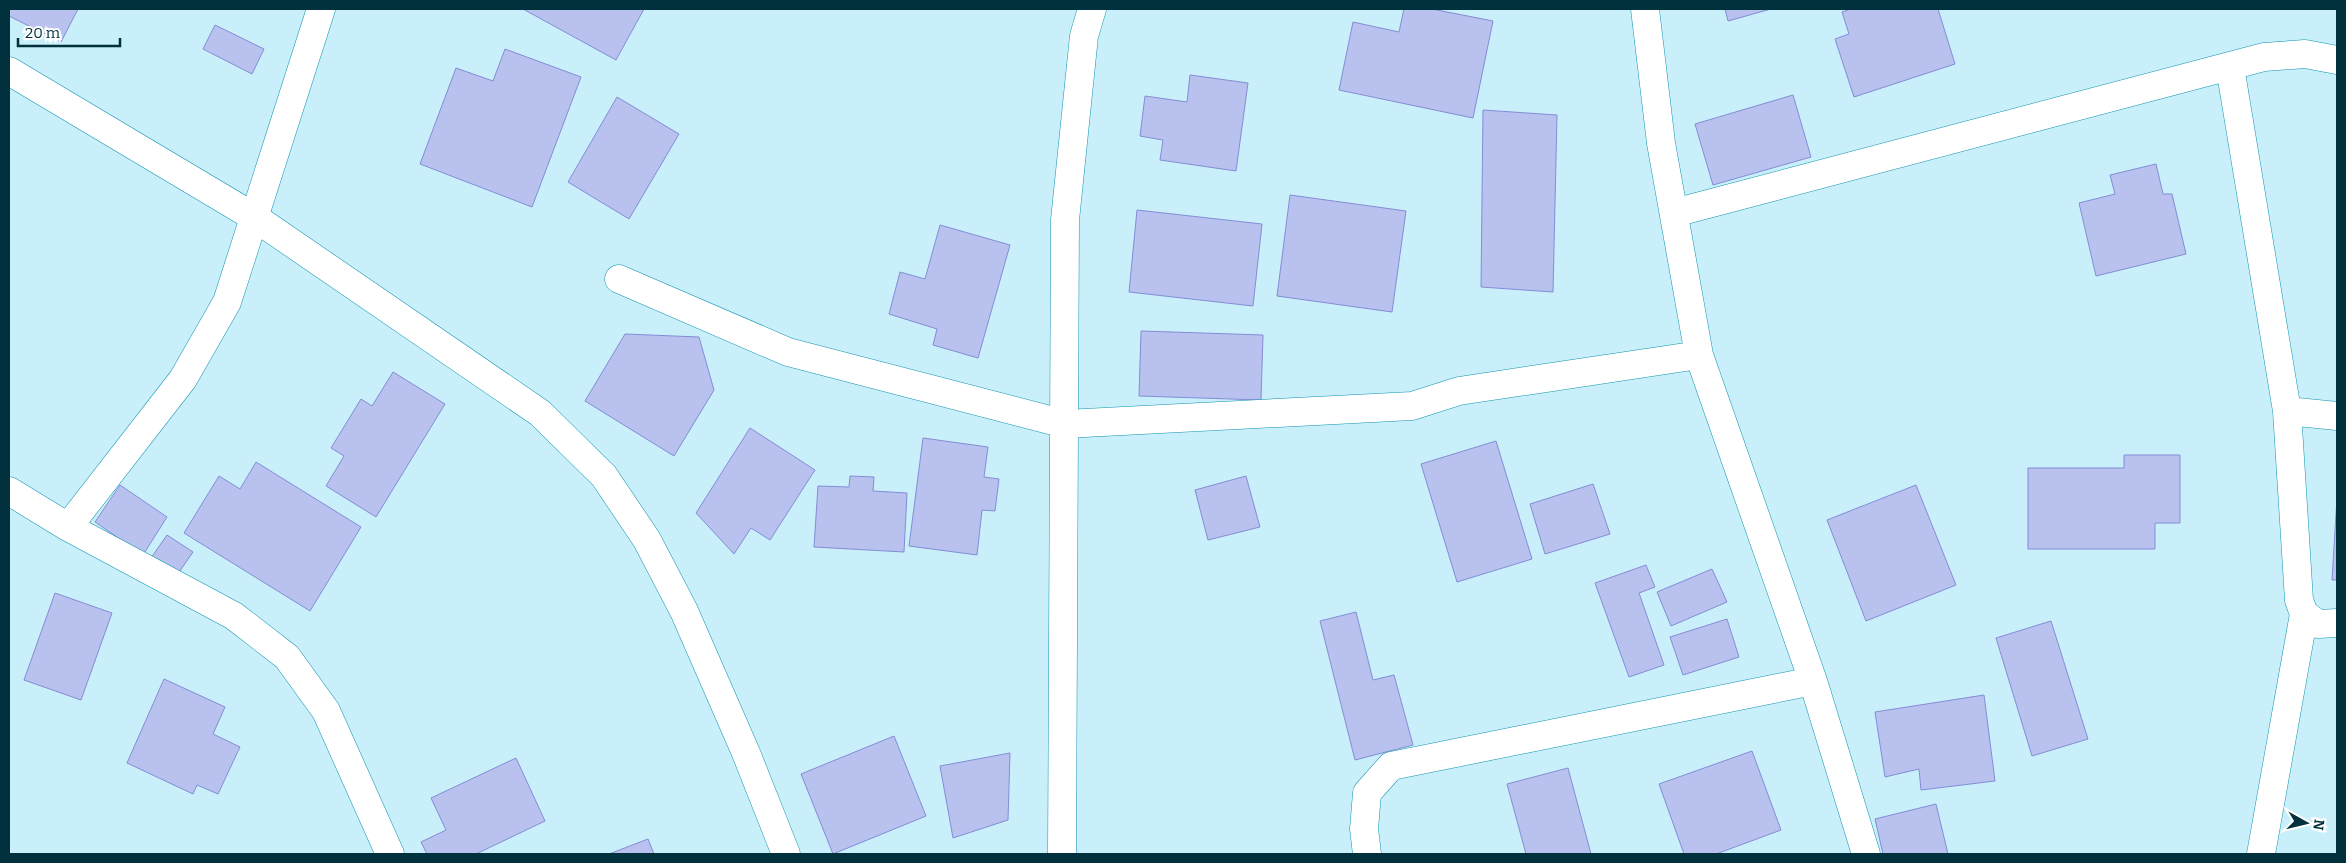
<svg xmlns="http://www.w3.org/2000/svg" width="2346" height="863" viewBox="0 0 2346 863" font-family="Bitter,serif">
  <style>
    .building { fill: #b9c1ee; stroke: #838dd5 }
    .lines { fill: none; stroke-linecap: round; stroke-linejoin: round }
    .street-casing { stroke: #1294af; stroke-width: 29 }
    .street { stroke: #fff; stroke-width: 28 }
  </style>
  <rect width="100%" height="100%" fill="#c8effa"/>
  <path class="building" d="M9,9H78L61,42L9,16Z
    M523,9H644L616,60Z
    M1404,9H1432L1493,21L1473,118L1339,90L1353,22L1399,32Z
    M1725,9H1771L1728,21Z
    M1851,9H1938L1955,64L1854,97L1835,39L1849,34L1842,12Z
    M215,25L264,49L252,74L203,49Z
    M505,49L581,77L532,207L420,164L456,68L493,81Z
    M1190,75L1248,83L1236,171L1160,160L1163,140L1140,136L1145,96L1187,102Z
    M1793,95L1811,157L1713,185L1695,124Z
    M617,97L679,134L629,219L568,182Z
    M1483,110L1557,115L1553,292L1481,287Z
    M2156,164L2163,194H2172L2186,254L2096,276L2079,203L2115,194L2110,175Z
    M1290,195L1406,211L1392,312L1277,296Z
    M1137,210L1262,224L1253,306L1129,292Z
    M940,225L1010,245L978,358L933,345L937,329L889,314L900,272L925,279Z
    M1141,331L1263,335L1261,400L1139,396Z
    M625,334L699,337L714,390L674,456L585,401Z
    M393,372L445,404L376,517L326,486L344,456L331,448L361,399L372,406Z
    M750,428L815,470L770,540L751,528L734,554L696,513Z
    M923,438L988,447L984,477L999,479L995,511L982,510L977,555L909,546Z
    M1496,441L1532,559L1457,582L1421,464Z
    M2124,455H2180V523H2155V549H2028V468H2124Z
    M256,462L361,527L310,611L184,533L219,476L240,489Z
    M850,476L874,477L873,491L907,493L904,552L814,547L818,486L849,487Z
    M1246,476L1260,527L1208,540L1195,490Z
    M1593,484L1610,534L1545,554L1530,504Z
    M120,485L167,517L143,555L95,522Z
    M1916,485L1956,585L1866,621L1827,520Z
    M2337,498V580H2332Z
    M167,535L193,552L177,575L151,558Z
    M1646,565L1655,587L1639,593L1664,665L1629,677L1595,583Z
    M1712,569L1727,602L1671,626L1657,592Z
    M55,593L112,613L81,700L24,680Z
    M1356,612L1373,680L1394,675L1413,745L1355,760L1320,621Z
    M1727,619L1739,657L1683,675L1670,637Z
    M2051,621L2088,739L2032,756L1996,638Z
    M164,679L225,707L213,734L240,747L218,794L197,785L193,794L127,763Z
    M1984,695L1995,781L1921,790L1919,769L1885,777L1875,712Z
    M894,736L926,816L833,854L801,774Z
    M1752,751L1781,830L1716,854H1684L1659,784Z
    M1010,753L1008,820L953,838L940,766Z
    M516,758L545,821L476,854H427L421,842L446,830L431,798Z
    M1568,768L1591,854H1526L1507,784Z
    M1936,804L1948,854H1883L1875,819Z
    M648,839L654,854H609Z"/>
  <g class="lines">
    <defs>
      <path id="street" d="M1645,9L1661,143L1699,355L1813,681L1866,854
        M2230,67L2287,411L2299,600L2304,614L2261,854
        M9,71L254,217L540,413L604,476L647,540L684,611L746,753L786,854
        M1674,213L2264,57L2305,54L2337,60
        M619,279L788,352L1065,424L1412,406L1459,391L1699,355
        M2287,411L2337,416
        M9,491L68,527L234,616L287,657L326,711L390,854
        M68,527L183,379L227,302L321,9
        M2304,614L2318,624L2337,623
        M1062,854L1065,220L1084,36L1092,9
        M1367,854L1364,829L1367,793L1391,766L1813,681"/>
    </defs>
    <use href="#street" class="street-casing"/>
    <use href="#street" class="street"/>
  </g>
  <rect width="2346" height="863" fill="none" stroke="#00313c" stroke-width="20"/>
  <g transform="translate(2306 823) rotate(98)" stroke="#ffffff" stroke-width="4" paint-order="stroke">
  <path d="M0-4L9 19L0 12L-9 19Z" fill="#00313c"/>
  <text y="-8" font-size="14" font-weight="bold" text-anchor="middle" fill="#00313c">N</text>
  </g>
  <path d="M18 38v8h102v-8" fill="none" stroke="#00313c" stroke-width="2.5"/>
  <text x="25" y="38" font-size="15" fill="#00313c" stroke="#ffffff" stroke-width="4" paint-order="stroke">20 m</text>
</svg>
